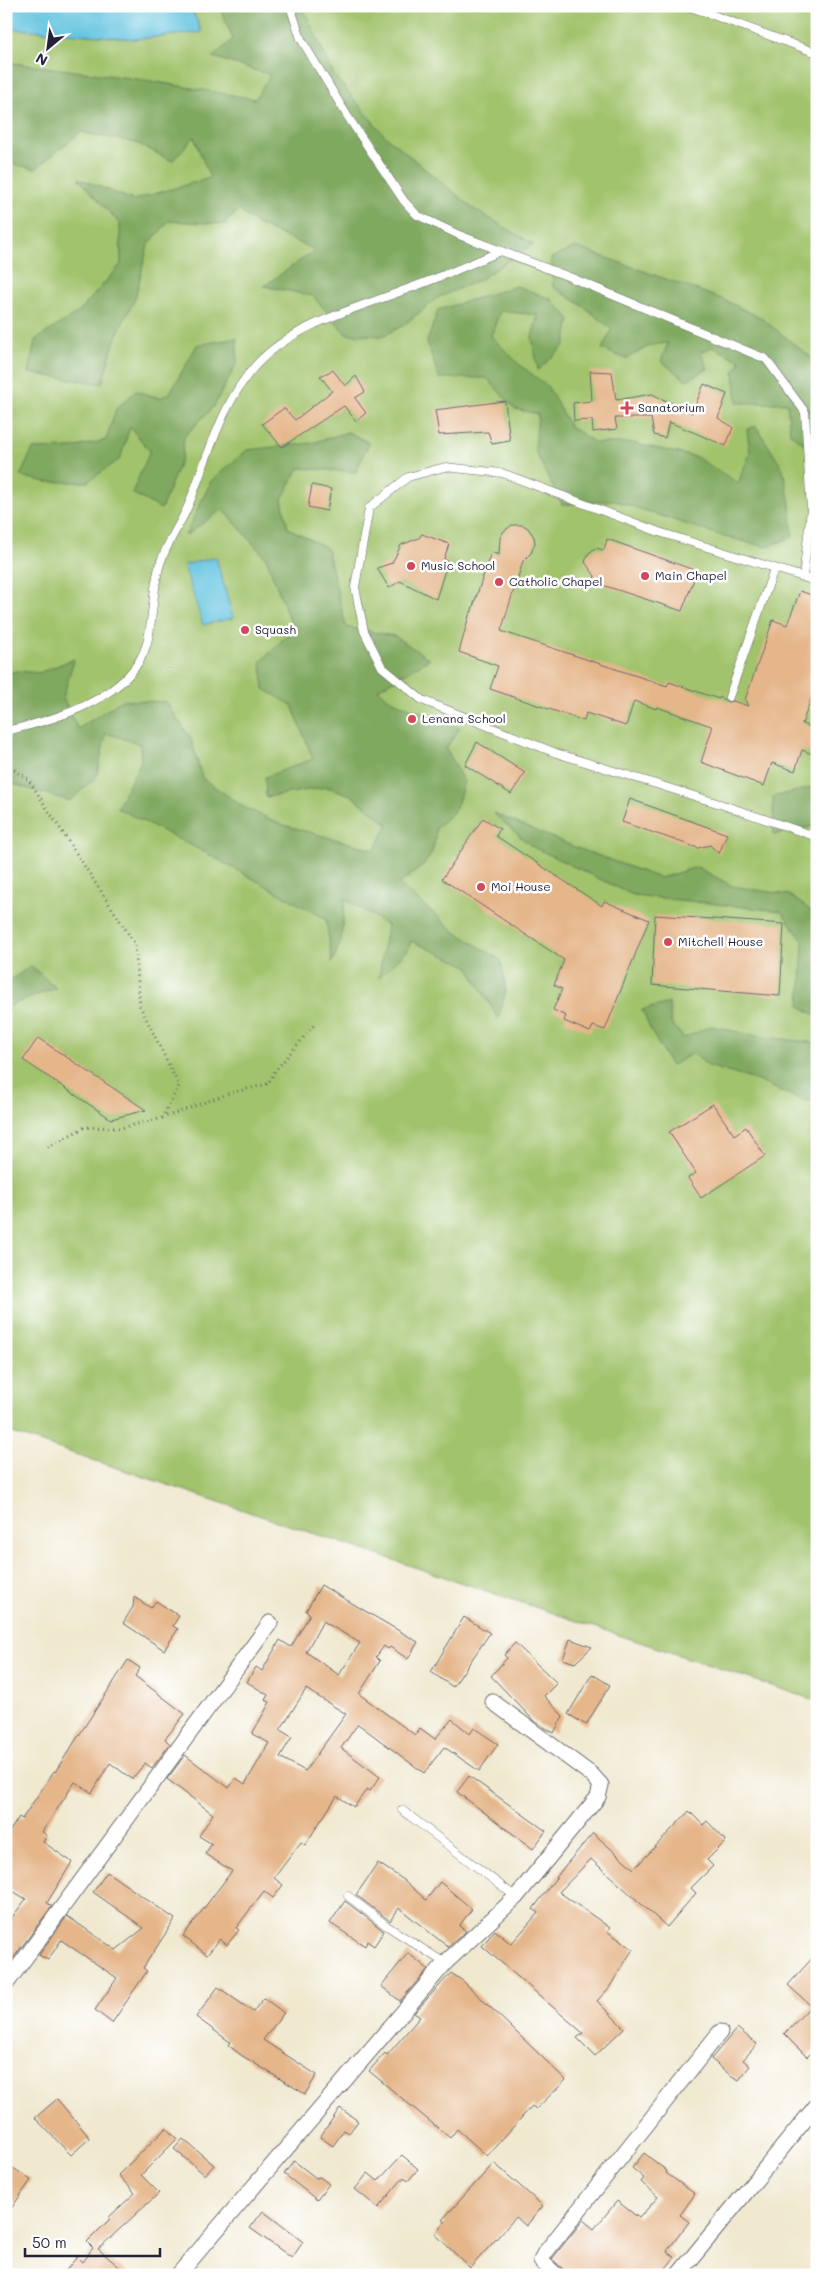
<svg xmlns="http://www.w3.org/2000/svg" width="823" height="2281" viewBox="0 0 823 2281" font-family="Mali,sans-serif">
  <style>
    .green { fill: #a1c36c; stroke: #627254 }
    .forest { fill: #80a960; stroke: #51664e }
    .water { fill: #61c3df; stroke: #42728d }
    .building { fill: #e5b68a; fill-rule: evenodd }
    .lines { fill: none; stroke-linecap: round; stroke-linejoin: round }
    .lane-casing { stroke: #6a686f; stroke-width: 9 }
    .street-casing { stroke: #6a686f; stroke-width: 17 }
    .path { stroke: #6a686f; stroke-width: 3; stroke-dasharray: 1 4; stroke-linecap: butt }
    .lane { stroke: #fff; stroke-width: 8 }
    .street { stroke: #fff; stroke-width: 15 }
    .poi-dot { fill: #d1495b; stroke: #fff; stroke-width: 2 }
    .labels { text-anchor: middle; stroke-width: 5; stroke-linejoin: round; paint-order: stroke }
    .poi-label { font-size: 12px; fill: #22223b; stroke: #fff; text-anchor: start }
  </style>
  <rect width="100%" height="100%" fill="#fff"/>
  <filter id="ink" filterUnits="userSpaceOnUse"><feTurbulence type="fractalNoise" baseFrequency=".02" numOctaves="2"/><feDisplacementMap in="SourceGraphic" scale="10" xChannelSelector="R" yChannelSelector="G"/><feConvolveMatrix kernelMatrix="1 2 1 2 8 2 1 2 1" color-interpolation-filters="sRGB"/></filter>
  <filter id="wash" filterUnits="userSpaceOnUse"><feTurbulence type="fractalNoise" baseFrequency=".0096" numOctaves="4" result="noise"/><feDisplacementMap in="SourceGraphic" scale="20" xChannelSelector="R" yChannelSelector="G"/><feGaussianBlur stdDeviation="1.12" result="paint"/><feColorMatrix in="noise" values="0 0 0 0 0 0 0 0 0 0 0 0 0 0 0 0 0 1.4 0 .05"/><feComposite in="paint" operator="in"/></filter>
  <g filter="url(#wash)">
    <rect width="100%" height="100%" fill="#f0e9d0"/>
    <path class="green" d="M190,6H817V1701L6,1431V28L136,39L202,32Z"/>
    <path class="forest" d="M219,6H302L334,75L385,136L474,209L533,244L479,280L437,298L404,325L383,336L346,334L313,296L264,286L315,250L255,223L239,210L225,224L169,221L148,245L135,299L116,336L102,384L29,373L35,340L79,312L121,264L120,224L78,178L133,200L210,178L194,137L172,161L137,143L81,132L35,169L6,162V62L145,80L255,99L270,75L213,57L233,39Z
      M576,247L722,299L761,318L817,362V454L790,433L787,403H737L734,372L741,361L712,347L701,352L708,369L686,380L661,361L668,343L651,345L626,359L602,349L612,329L586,308L553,287L551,258Z
      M517,286L551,299L570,319L565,345L538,370L532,337L538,315L500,311L491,336L520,365L548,387L570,427L596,443H633L696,457L738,483L750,453L747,429L756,426L783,469L790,504L793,537L766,547L716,534L613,500L562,505L535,451L538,414L515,409L487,378H439L427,342L438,310Z
      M237,338V363L214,406L184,437L182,457L161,509L132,493L150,451L130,427L120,459L87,482H46L20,476L33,449L73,448L106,440L116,409L136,391L160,398L170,393L197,345Z
      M348,432L369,443L356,472L299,468L282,499L288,528L327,548L346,627L394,636L430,659L378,689L390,700L460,728L446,748L464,782L456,809L436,828C435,860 424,865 399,884L457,933L501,960L506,991L498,1019L468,966L411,941L408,950L379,978L387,925L345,899L341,941L332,963L326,919L206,853L117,808L141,761L140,744L106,733L97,776L70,801L6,782V673L18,671L39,673L74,659L63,698L78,729L122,700L166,702L191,739L202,778L245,808L283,825L375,850L388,824L351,795L327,787L266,797L265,777L313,759L292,705L264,689L261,662L293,629L266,558L223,509L185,536L211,481L247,450L312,443Z
      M817,786V825L774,835L773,797Z
      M493,813L577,848L660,878L697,867L732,886L789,895L817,915V1016L800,1006L803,941L781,911L633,895L531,846Z
      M31,966L56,988L11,1005L6,1014V983Z
      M669,1003L671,1023L684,1038L711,1026L757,1036L817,1043V1100L804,1101L755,1080L708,1066L693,1053L671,1066L651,1031L642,1010Z"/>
    <path class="water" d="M6,6H190L202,32L136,39L6,28Z
      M216,557L233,618L203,625L184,565Z"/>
    <g id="blocks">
      <path class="building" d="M333,370L345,386L356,376L365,392L355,398L366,413L356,421L344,406L282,447L262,424L284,408L295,420L332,391L320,376Z
        M590,371L612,372L616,400L652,394L692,413L704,384L727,394L718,418L733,427L726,446L669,422L665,438L654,435L651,418H615L617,429L593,432L592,420L574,421L573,403L592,401Z
        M505,401L510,441L492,444L488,432L439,435L435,410Z
        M312,485L331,489L327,511L308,507Z
        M512,525H523L528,528L534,537L535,543L531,553L523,561L501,631L667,686L669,682L719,699L720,697L728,702L733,701L748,706L745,700L773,620L787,625L800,591L817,597V682L802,724L817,729V756L802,750L795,771L772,763L764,786L701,762L712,729L711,726L657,707L656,709L634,701L626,726L586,713L584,721L490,689L498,666L459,652L470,612L471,613L491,552L499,555L500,538L503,532Z
        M422,534L449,544L444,559L448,561L436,599L400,581L389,588L377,568L392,563L401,545L419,538Z
        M607,539L697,571L682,611L593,582L595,576L585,562L588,554L595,548L604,550Z
        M477,742L525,773L511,794L465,765Z
        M630,799L727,834L719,854L710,845L698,848L622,822Z
        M483,818L500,829L496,836L602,906L604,901L649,920L605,1030L593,1026L590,1032L564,1021L566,1016L553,1010L562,989L554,985L564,960L442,879Z
        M655,915L784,924L780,996L652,985Z
        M38,1038L146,1110L111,1119L23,1060Z
        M713,1104L734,1135L746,1127L765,1156L701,1198L688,1178L696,1173L669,1132Z
        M321,1585L418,1642L408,1659L390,1647L388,1649L384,1646L376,1657L380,1661L359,1694L415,1735L420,1728L435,1739L452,1719L470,1734L474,1728L498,1744L479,1771L444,1747L424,1773L358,1724L341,1748L380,1777L370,1791L367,1789L354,1807L337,1796L305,1845L301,1842L274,1878L283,1885L273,1898L264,1891L236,1928L239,1930L227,1945L220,1939L207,1955L183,1936L232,1871L205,1854L212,1844L199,1836L213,1814L167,1779L185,1755L229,1788L236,1778L245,1784L269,1743L252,1734L270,1702L265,1700L268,1695L247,1682L256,1667L262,1671L280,1640L291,1647L310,1614L306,1611ZM323,1621L360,1643L339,1675L306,1652ZM306,1689L346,1714L305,1771L280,1757L292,1737L280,1730Z
        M134,1597L151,1608L156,1601L179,1616L173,1626L178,1629L164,1650L123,1623L133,1607Z
        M464,1617L490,1633L453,1687L431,1672Z
        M570,1639L592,1647L575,1663L563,1659Z
        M515,1643L557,1683L544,1696L563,1716L554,1733L534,1721L491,1676L507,1658L504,1655Z
        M128,1660L140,1668L135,1676L185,1714L165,1739L170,1744L152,1768L145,1763L132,1779L110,1763L92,1793L75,1782L42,1832L47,1835L43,1842L72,1862L47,1903L52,1906L6,1968V1925L26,1899L6,1887V1837L19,1817L22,1819L54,1771L55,1772Z
        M592,1674L610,1685L586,1725L568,1714Z
        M469,1776L546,1831L533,1849L457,1792Z
        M689,1811L703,1825L707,1821L726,1841L707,1860L713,1866L691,1888L696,1893L667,1927L591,1859L559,1892L599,1920L610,1928L607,1931L633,1949L609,1988L597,2001L624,2028L595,2056L577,2038L583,2033L482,1946L495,1930L511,1944L538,1913L533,1909L564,1867L593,1833L634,1869Z
        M378,1863L404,1880L426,1900L440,1882L472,1909L459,1926L466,1931L448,1947L399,1908L390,1921L356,1895Z
        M107,1872L175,1919L143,1968L147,1971L112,2023L95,2010L117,1978L61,1940L48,1960L39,1955L67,1916L116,1950L144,1928L93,1892Z
        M345,1901L384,1931L374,1946L367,1941L365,1946L330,1923Z
        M408,1953L428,1969L400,2001L381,1986Z
        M817,1953V2047L807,2057L784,2034L811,2006L788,1985Z
        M451,1973L463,1981L566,2080L536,2109L532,2106L487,2156L457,2129L450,2138L369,2071L385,2053L387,2055L420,2017L414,2013Z
        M218,1987L253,2012L264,1998L284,2013L263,2040L317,2075L305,2094L241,2055L228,2045L230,2042L196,2017Z
        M737,2028L757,2044L743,2060L750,2066L739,2080L730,2075L711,2059Z
        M57,2099L90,2138L71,2155L35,2118Z
        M340,2108L358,2121L349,2133L344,2130L333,2146L320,2137Z
        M166,2128L177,2139L141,2175L159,2193L98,2249L129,2275H62L77,2257L82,2262L93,2248L87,2242L110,2219L108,2218L135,2193L118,2175Z
        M183,2139L214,2165L205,2175L174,2149Z
        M644,2153L667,2171L666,2173L695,2194L680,2215L689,2222L667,2251L675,2257L660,2275H565L563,2269L552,2259L583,2220L594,2229L617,2201L639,2218L658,2197L641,2182L644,2178L632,2168Z
        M402,2155L418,2169L408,2181L404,2177L378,2208L355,2189L368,2173L378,2181Z
        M294,2161L316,2178L320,2177L329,2184L317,2200L284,2174Z
        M6,2163L31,2180L6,2216Z
        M494,2163L543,2206L526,2226L516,2217L470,2268L435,2234L445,2222L442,2220Z
        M263,2211L303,2242L292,2258L250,2228Z"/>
    </g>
  </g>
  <g filter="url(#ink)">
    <use href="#blocks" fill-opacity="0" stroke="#6a686f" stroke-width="1"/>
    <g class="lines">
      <defs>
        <path id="lane" d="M290,6L301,39L348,117L404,201L417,215L459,235L567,276L766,359L805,412L811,510L803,577L659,532L502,473L445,467L408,477L369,508L355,587L364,631L382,667L422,700L556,753L720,804L817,837
          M688,6L817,53
          M803,577L817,582
          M729,697L774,569
          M6,731C55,720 132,698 147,643C154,617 152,586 161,561C168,541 181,523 189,504C207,459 223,400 256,365C294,323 359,308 410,288C441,277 471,264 501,251
          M402,1810L516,1897
          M348,1896L387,1926L445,1963"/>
        <path id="street" d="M6,1984L270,1623
          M178,2275L445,1963L516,1897L598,1797L601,1785L592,1775L493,1702
          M556,2275L541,2261L544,2254L720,2032
          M678,2275L817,2105"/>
      </defs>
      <use href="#lane" class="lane-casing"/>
      <use href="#street" class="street-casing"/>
      <path class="path" d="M6,764L28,779L135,944L140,1006L179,1086L162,1118
        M48,1147L85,1127L121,1128L162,1118L230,1093L268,1084L275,1071L315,1024"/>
      <use href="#lane" class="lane"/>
      <use href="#street" class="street"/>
    </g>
  </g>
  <g class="poi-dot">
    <path d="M624.5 400.5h5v5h5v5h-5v5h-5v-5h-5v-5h5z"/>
    <circle cx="411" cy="566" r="5"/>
    <circle cx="645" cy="576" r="5"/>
    <circle cx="499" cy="582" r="5"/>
    <circle cx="245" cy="630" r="5"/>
    <circle cx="412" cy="719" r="5"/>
    <circle cx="481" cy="887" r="5"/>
    <circle cx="668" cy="942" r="5"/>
  </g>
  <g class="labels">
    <g class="poi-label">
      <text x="638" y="412">Sanatorium</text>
      <text x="421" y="570">Music School</text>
      <text x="655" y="580">Main Chapel</text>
      <text x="509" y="586">Catholic Chapel</text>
      <text x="255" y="634">Squash</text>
      <text x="422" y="723">Lenana School</text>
      <text x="491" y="891">Moi House</text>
      <text x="678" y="946">Mitchell House</text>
    </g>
  </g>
  <rect width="823" height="2281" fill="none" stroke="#fff" stroke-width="25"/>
  <g transform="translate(48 48) rotate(209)" stroke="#ffffff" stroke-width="4" paint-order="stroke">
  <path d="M0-4L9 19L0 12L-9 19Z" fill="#22223b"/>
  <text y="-8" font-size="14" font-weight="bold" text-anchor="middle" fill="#22223b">N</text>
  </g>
  <path d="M25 2248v8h135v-8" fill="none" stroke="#22223b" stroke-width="2.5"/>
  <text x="32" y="2248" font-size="15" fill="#22223b" stroke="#ffffff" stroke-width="4" paint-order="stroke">50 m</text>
</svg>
